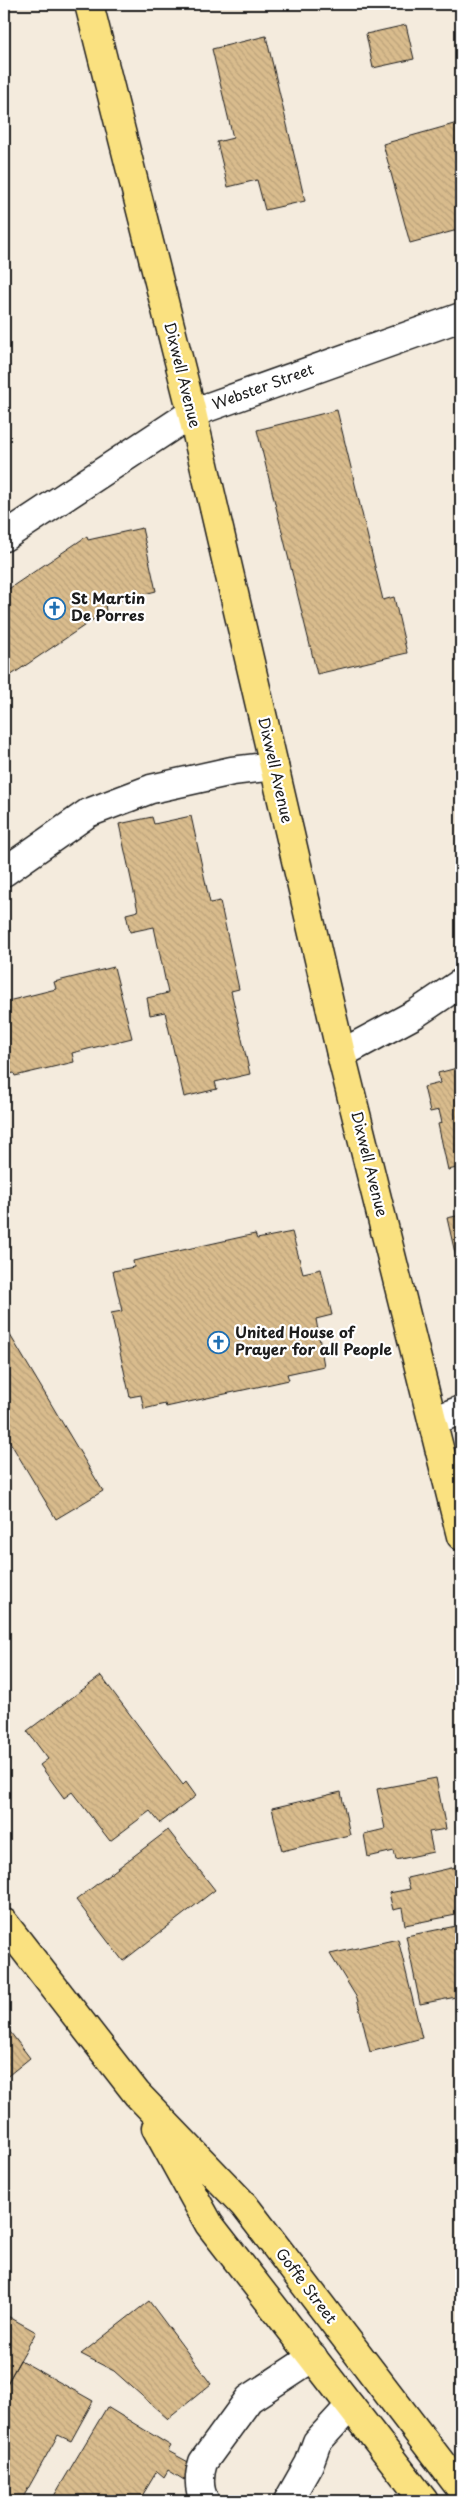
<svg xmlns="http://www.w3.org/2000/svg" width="465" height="2505" viewBox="0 0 465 2505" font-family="'Playpen Sans',sans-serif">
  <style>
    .building { fill: url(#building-back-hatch); stroke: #1c1c1c }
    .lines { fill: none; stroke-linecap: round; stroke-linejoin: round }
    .minor-casing { stroke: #1c1c1c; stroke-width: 31 }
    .major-casing { stroke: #1c1c1c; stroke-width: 31 }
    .minor { stroke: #fff; stroke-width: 28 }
    .major { stroke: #fae180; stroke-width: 28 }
    .labels { text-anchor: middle; stroke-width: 4.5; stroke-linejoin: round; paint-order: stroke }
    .street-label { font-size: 15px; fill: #1c1c1c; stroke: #fff }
    .poi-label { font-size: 15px; font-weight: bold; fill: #1c1c1c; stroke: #fff; text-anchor: start }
  </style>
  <defs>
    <pattern id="building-back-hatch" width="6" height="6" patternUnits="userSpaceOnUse" patternTransform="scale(1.25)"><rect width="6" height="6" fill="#d9bc8d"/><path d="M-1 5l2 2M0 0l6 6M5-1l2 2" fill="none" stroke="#baa179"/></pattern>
  </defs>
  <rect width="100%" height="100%" fill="#f4ebdd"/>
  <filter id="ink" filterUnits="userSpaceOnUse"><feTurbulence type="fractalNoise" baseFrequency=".02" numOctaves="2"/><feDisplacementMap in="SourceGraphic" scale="10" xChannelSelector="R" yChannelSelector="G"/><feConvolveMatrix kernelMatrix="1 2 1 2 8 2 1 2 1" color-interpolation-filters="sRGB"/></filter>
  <g filter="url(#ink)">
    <path class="building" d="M406,25L414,59L373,68L366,34Z
      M266,36L305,201L265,210L257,180L228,187L217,142L233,138L212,49Z
      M461,122V229L410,243L383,144Z
      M337,410L383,600L394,597L407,653L317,674L257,430Z
      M142,528L156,591L105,604L106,611L4,680V592L87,536L88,540Z
      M191,816L210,903L220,901L239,989L231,991L250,1074L215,1082L217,1089L184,1097L165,1012L150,1015L147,998L168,993L154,927L130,932L126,914L138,911L119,824L152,817L154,824Z
      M114,967L132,1038L72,1053L74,1062L15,1076L14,1073L4,1075V1002L56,989L54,982Z
      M457,1068L458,1072L461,1071V1167L448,1170L438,1124L442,1123L439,1110L430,1112L424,1087L440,1083L438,1073Z
      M461,1215V1279L447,1218Z
      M292,1232L303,1273L321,1269L332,1315L316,1319L324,1366L287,1374L289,1380L166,1407L165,1404L144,1409L141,1395L130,1397L111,1313L122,1311L113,1271L134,1267L133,1261L255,1234L257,1239Z
      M4,1325L103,1491L56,1519L4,1432Z
      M101,1676L183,1785L186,1782L196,1796L160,1823L150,1811L110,1841L72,1792L64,1798L40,1765L48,1759L27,1731Z
      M436,1778L446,1829L429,1832L433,1852L396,1860L394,1851L368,1857L364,1834L385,1829L377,1789Z
      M341,1792L350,1835L282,1851L272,1808Z
      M168,1830L215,1890L123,1961L76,1900Z
      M460,1866L461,1914L405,1925L402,1908L393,1910L389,1893L410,1889L407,1878Z
      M461,1925V1996L420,2004L406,1936Z
      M398,1939L422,2038L370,2052L357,1998L330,1954Z
      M4,2024L30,2058L4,2079Z
      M149,2301L211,2384L168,2419L114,2371L81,2354Z
      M4,2314L36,2332L4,2389Z
      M20,2360L93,2401L71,2441L58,2435L21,2501H4V2389Z
      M107,2407L171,2446L168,2451L192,2464L189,2483L168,2470L164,2477L157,2471L139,2501H51Z"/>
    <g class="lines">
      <defs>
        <path id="minor" d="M4,537L192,413L461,317
          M4,872L88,813L151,789L232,771L274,766
          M341,1054L415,1014L461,983
          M433,1421L461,1410
          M205,2501C198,2489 199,2475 203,2462L249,2399L313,2357
          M288,2501L309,2464L317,2442L350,2406"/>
        <path id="major" d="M89,4L192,413L341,1054L461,1536
          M4,1923L137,2094L244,2205L461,2489
          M156,2128L209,2224L424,2501"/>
      </defs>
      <use href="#minor" class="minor-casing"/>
      <use href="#major" class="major-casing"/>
      <use href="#minor" class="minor"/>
      <use href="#major" class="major"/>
    </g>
  </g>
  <defs>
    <symbol id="church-ring" viewBox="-11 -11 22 22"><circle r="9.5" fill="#fff" stroke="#1f6fb2" stroke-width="1.5"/><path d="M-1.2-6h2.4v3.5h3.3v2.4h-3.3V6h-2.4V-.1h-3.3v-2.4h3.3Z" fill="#1f6fb2"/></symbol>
  </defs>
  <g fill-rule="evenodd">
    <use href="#church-ring" x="42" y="596" width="25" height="25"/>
    <use href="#church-ring" x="206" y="1330" width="25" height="25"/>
  </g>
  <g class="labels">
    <g class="street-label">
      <text transform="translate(182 375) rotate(76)" y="5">Dixwell Avenue</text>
      <text transform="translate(263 387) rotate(-20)" y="5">Webster Street</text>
      <text transform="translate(275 770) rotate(77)" y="5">Dixwell Avenue</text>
      <text transform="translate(369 1164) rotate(76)" y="5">Dixwell Avenue</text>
      <text transform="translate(306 2286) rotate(53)" y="5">Goffe Street</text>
    </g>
    <g class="poi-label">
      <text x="71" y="604">St Martin<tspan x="71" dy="17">De Porres</tspan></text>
      <text x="235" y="1338">United House of<tspan x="235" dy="17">Prayer for all People</tspan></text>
    </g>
  </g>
  <rect width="465" height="2505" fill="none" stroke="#fff" stroke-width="20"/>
  <rect x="10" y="10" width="445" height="2485" fill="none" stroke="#1c1c1c" stroke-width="2" filter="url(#ink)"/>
</svg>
